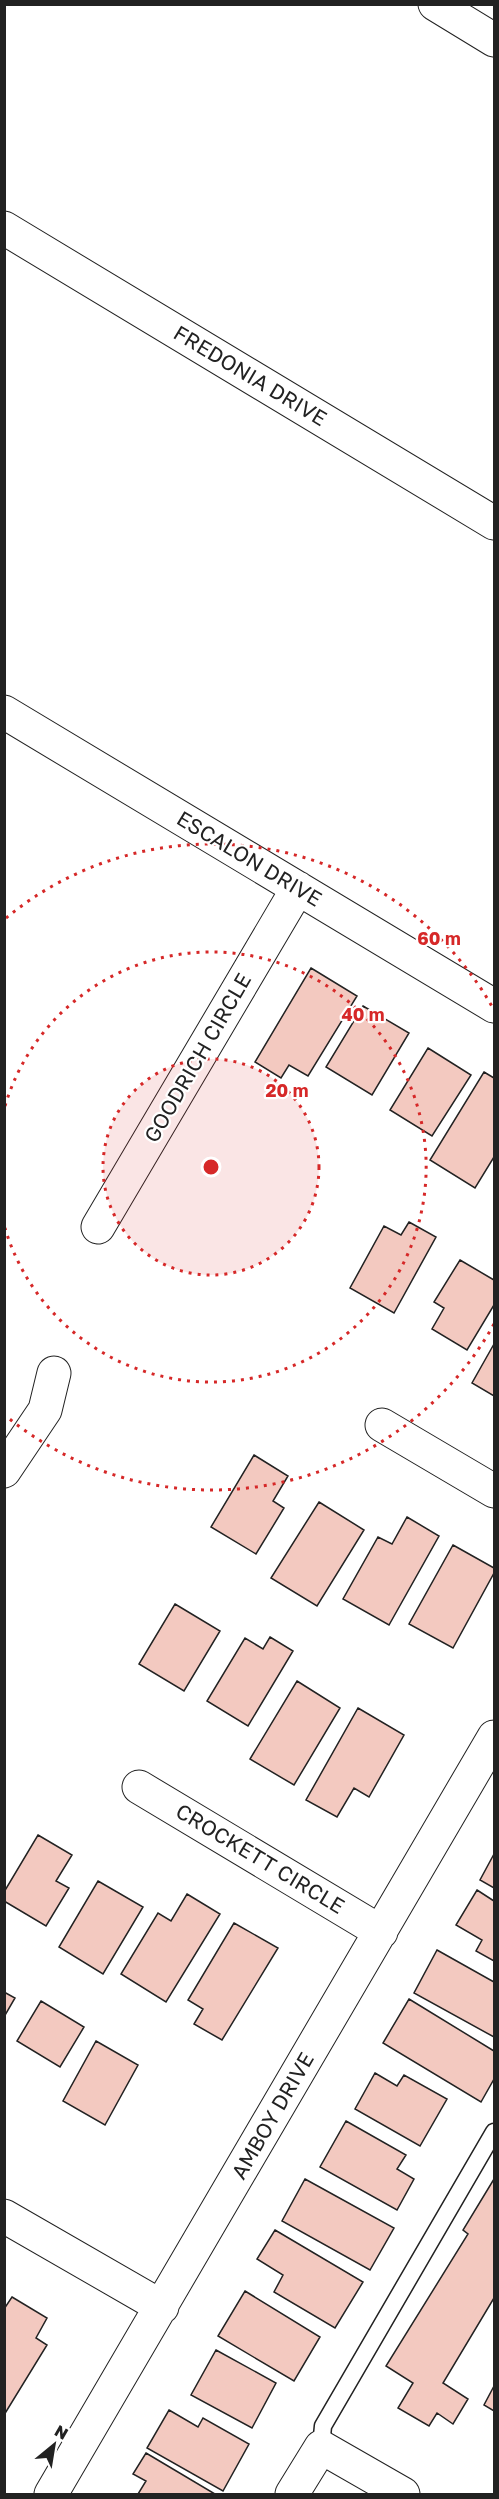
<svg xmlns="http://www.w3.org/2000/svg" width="499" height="2499" viewBox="0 0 499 2499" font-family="'Golos Text',sans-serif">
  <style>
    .building { fill: #f3c9c0; stroke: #222; stroke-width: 1.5 }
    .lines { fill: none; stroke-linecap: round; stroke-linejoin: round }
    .lane-casing { stroke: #222; stroke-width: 19 }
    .street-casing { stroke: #222; stroke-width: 35 }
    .lane { stroke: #fff; stroke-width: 16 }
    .street { stroke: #fff; stroke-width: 33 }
    .ring { fill: none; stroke: #d62828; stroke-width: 3; stroke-dasharray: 3 6 }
    .labels { text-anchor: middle; stroke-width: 4.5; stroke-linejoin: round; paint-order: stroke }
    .street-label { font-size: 21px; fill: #222; stroke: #fff }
    .centre { fill: #d62828; stroke: #fff; stroke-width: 3 }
    .ring-label { font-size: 18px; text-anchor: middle; font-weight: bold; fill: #d62828; stroke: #fff; stroke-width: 4.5; stroke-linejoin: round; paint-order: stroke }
  </style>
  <rect width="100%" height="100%" fill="#fff"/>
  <path class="building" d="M311,968L357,996L308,1076L289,1065L281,1078L255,1062Z
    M363,1006L409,1033L372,1095L326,1067Z
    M428,1048L471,1075L432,1136L390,1110Z
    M484,1072L494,1078V1157L475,1188L430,1160Z
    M409,1222L436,1237L394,1313L350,1288L384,1226L401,1235Z
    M460,1260L494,1280V1305L467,1350L432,1329L444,1308L434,1302Z
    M494,1344V1396L472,1383Z
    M254,1455L288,1476L273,1501L284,1508L256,1554L211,1527Z
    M319,1502L364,1530L317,1606L271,1578Z
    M407,1517L439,1536L389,1625L343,1599L378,1537L392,1544Z
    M453,1545L494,1568V1573L453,1648L409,1624Z
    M175,1604L220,1631L184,1691L139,1664Z
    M270,1637L293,1651L248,1726L207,1701L245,1638L263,1649Z
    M297,1681L340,1708L294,1785L250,1759Z
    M358,1708L404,1735L369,1797L354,1788L337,1817L306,1800Z
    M38,1835L72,1855L56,1881L69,1888L46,1926L4,1901V1892Z
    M494,1854V1888L480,1880Z
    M98,1881L143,1907L103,1974L59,1947Z
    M477,1890L494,1901V1961L476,1951L482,1940L456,1925Z
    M187,1894L220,1914L166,2002L121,1974L158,1913L171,1921Z
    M234,1923L278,1948L222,2040L194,2024L203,2009L188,2000Z
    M437,1950L494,1982V2037L414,1993Z
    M4,1992L15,1998L4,2017Z
    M409,1999L494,2051V2079L481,2102L383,2043Z
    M41,2001L84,2027L60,2067L17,2041Z
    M96,2041L138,2065L105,2125L63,2101Z
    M375,2073L397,2086L404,2075L447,2099L420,2146L355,2109Z
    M346,2121L406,2155L397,2169L414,2179L397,2210L320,2167Z
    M305,2179L394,2228L370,2270L282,2221Z
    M494,2179V2298L443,2383L468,2399L453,2424L437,2413L429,2426L398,2408L413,2383L386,2366L468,2234L463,2230Z
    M275,2230L363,2282L335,2328L274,2292L283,2275L257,2259Z
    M245,2291L320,2337L294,2381L218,2336Z
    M12,2297L47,2318L36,2338L47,2345L4,2415V2309Z
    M216,2350L276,2383L252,2428L191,2395Z
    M494,2386V2411L484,2405Z
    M169,2410L198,2427L203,2418L249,2444L223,2491L147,2448Z
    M146,2453L215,2494H138L146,2481L133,2474Z"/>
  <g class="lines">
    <defs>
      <path id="lane" d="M321,2447L323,2426L494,2132"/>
      <path id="street" d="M435,4L494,40
        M4,228L494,523
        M4,712L494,1006
        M98,1227L298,888
        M382,1425L494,1491
        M4,1471L45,1410L54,1373
        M139,1787L381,1932
        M4,2216L162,2307
        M51,2494L494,1737
        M292,2494L321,2447L403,2494"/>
    </defs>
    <use href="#lane" class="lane-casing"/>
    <use href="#street" class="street-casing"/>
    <use href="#lane" class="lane"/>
    <use href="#street" class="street"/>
  </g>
  <circle cx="211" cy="1167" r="108" fill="#d62828" fill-opacity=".12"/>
  <g class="ring">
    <circle cx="211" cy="1167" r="108"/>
    <path d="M5 1106A215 215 0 1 1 5 1228"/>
    <path d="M494 1324A323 323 0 0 1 6 1416M6 918A323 323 0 0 1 494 1010"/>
  </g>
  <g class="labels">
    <g class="street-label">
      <text transform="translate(250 376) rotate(31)" y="7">FREDONIA DRIVE</text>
      <text transform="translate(249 859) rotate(31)" y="7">ESCALON DRIVE</text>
      <text transform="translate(198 1058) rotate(-60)" y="7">GOODRICH CIRCLE</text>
      <text transform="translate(260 1859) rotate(31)" y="7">CROCKETT CIRCLE</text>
      <text transform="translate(273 2116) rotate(-60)" y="7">AMBOY DRIVE</text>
    </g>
  </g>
  <circle cx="211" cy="1167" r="9" class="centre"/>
  <g class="ring-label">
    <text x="439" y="945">60 m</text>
    <text x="363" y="1021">40 m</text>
    <text x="287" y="1097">20 m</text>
  </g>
  <rect width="499" height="2499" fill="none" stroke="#222222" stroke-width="12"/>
  <g transform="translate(54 2445) rotate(30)" stroke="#ffffff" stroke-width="4.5" paint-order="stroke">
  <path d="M0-4.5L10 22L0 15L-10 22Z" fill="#222222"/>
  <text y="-9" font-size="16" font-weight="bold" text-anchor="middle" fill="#222222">N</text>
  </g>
</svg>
